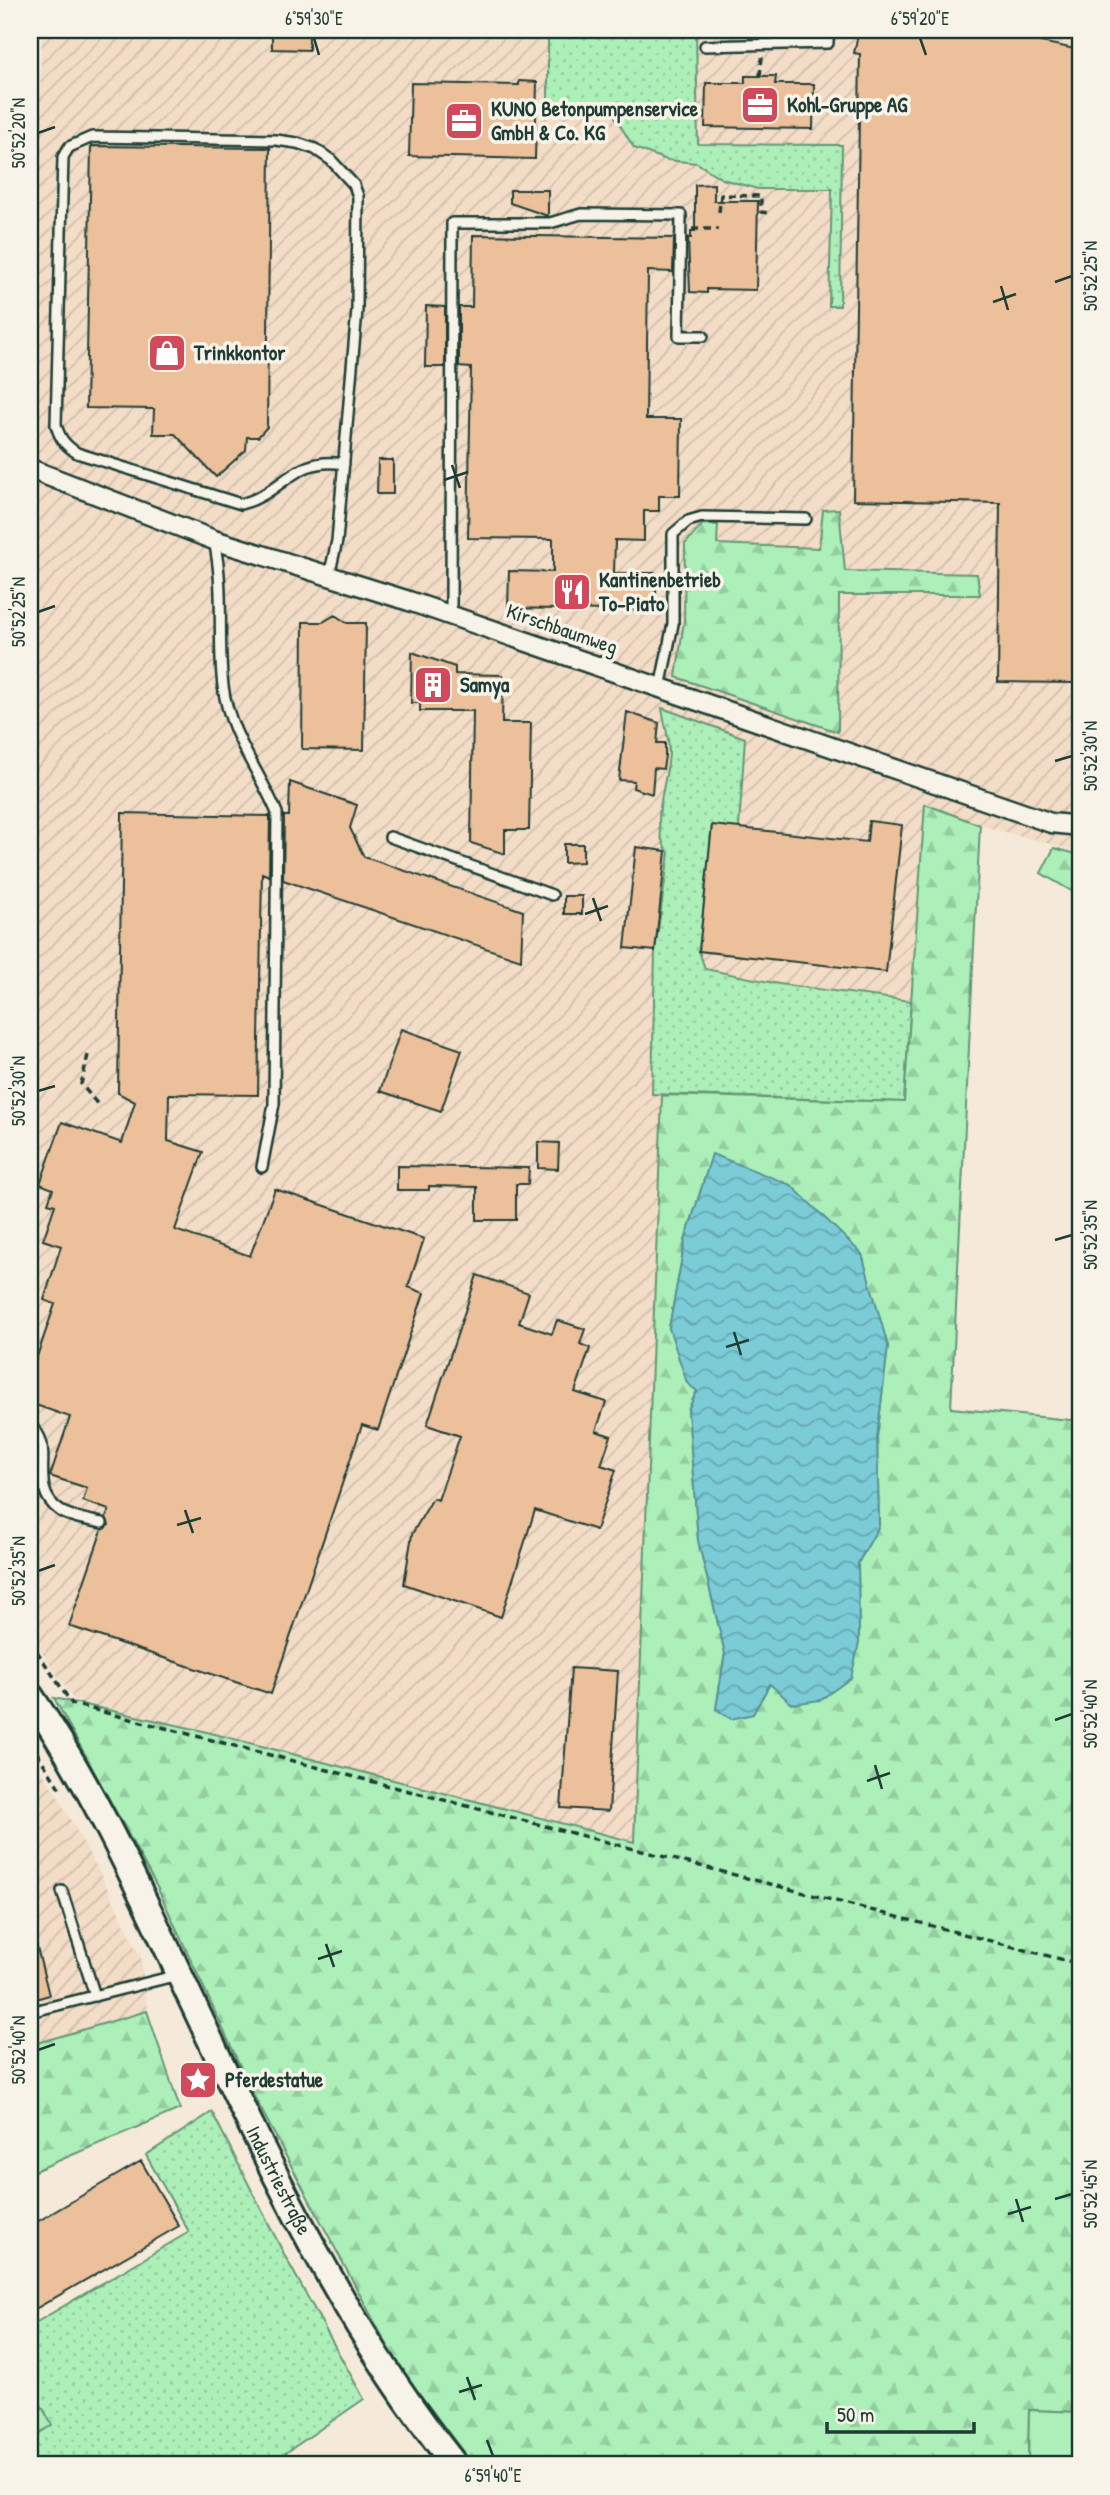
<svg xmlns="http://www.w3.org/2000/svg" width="1110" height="2495" viewBox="0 0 1110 2495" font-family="'Patrick Hand',sans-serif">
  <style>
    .industrial { fill: url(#industrial-furrows) }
    .grass { fill: url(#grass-dots); stroke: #669676; stroke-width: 2 }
    .forest { fill: url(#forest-firs); stroke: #669676; stroke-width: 2; fill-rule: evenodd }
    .garden { fill: #acefb9; stroke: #669676; stroke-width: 2 }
    .water { fill: url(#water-waves); stroke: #579396; stroke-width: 2 }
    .building { fill: #edc09c; stroke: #1f3d34; stroke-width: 2 }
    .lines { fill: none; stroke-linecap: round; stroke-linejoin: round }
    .service-casing { stroke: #1f3d34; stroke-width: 14 }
    .minor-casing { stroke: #1f3d34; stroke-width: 23 }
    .secondary-casing { stroke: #1f3d34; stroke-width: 30 }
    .path { stroke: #1f3d34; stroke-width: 3.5; stroke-dasharray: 7 5; stroke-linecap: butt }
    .service { stroke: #f7f3e8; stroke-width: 9 }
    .minor { stroke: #f7f3e8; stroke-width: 18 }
    .secondary { stroke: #f7f3e8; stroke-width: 24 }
    .ticks { fill: none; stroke: #1f3d34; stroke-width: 2.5 }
    .labels { text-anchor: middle; stroke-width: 7; stroke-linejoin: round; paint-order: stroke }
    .poi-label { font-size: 21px; font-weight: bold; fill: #1f3d34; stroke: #f7f3e8; text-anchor: start }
    .street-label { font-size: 21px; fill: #1f3d34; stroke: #f7f3e8 }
    .neatline { fill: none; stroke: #1f3d34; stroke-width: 2.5 }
    .ticks-label { font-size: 18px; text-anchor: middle; fill: #1f3d34 }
  </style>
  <defs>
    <pattern id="industrial-furrows" width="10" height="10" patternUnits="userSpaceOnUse" patternTransform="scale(1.75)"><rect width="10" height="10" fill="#f3ddc7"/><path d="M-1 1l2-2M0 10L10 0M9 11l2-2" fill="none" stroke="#d0bfac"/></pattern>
    <pattern id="grass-dots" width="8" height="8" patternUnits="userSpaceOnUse" patternTransform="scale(1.75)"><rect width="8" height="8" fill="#acefb9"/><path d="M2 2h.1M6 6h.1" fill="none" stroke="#94cea0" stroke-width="1.8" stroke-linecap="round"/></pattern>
    <pattern id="forest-firs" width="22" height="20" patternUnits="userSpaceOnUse" patternTransform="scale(1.75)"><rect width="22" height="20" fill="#acefb9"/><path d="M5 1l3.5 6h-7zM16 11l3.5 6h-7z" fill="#94cea0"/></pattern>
    <pattern id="water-waves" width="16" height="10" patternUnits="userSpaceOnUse" patternTransform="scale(1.75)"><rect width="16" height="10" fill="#7cccd8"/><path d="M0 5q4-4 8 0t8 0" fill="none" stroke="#65a7b0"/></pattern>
  </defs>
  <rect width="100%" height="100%" fill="#f5e9d9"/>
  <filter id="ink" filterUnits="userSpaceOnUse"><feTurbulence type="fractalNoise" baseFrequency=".0143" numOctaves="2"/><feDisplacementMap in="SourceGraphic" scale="14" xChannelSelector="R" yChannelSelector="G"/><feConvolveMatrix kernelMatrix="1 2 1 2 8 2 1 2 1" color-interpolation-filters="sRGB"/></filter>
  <g filter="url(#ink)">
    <path class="industrial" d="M42,30H1080V852L980,825L925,805L904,1102L662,1096L634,1842L74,1700L30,1635V1348L36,1269L30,1182V634L37,436L36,202Z
      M30,1753L58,1797L100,1873L141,1958L147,2011L30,2045Z"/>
    <path class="grass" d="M548,30H696L698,144L842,145L840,306H829L832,189H758L722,179L697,163L667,160L634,148L612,112L548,102Z
      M662,708L745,738L739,828L712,825L699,951L705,969L779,984L911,1001L904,1102L652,1094L655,951L669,853C647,825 668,785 669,752C669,737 664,722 662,708Z
      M212,2112L286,2258L364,2399L268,2465H30V2326L189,2232L146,2155Z"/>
    <path class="forest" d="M839,509L845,571L977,574L980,595H839L838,732L676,677L684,621L685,544L703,524L718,525L717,544L819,548L823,510Z
      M925,804L980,825L951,1408L1080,1421V2412L1029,2410L1028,2465H473L397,2364L255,2098L158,1889L54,1698L199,1730L634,1842L662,1095L904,1102ZM712,1155L888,1346L877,1437L879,1526L858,1563L859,1643L716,1709L725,1653L698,1540L688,1410L697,1391L669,1328L685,1241Z
      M1054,848L1080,855V896L1041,873Z
      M147,2011L180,2109L30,2173V2045Z"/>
    <path class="garden" d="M30,2385L52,2425L30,2439Z
      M1029,2410L1080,2412V2465H1028Z"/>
    <path class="water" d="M712,1154L791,1185L862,1254L888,1346L877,1437L879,1526L858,1563L859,1643L851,1678L820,1700L792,1704L770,1684L753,1714L731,1719L716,1709L725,1653L698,1540L688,1410L697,1391L687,1383L669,1328L685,1241Z"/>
    <path class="building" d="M272,30H309V50L272,49Z
      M859,30H1038L1036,41L1080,50V71L1074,105H1080V436L1074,683L998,682L1000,503L853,500L860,54L854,53Z
      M745,76H776L775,84H814L813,129L705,127L706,83H745Z
      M519,81L537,82L535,159L409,156L411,83L519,85Z
      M91,146L270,148L267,427L258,437H247L246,450L216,477L175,434H153L154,409L86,408Z
      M714,184V201H758L756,290L707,289V293L690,292L688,238H691V231H695V185Z
      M510,190H548V216L510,203Z
      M473,235L674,238L673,272L648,271L646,419H681L680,496H659V511H644V541L615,540L614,573H656V611L508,608L509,571L553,572V539L468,538L471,368L459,367V307H472Z
      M426,306L445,307V367H425Z
      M378,460H393V494H377Z
      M335,615L347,623H366L364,750L302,749L303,622H323Z
      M412,652L455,667V674L503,675L502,723H531L529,830H505V854L471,843L473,711H420V703H411Z
      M627,712L659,723L657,743H665V756L663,769L654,768L652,794L633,788L634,781L619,780Z
      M290,782L357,805L350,828L364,857L523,911L521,960L283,880L284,816H289Z
      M122,813L270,816L269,876L262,873L258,1095L169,1094L168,1141L203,1152L175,1230L250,1256L275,1189L424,1239L408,1287L424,1293L378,1430L362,1425L271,1694L69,1626L102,1530L109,1525L106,1517L109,1510L83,1501L87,1488L50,1476L70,1417L30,1403V1377L55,1304L44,1300L61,1246L43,1240L55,1205L48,1203L53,1189L40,1184L62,1122L122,1143L135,1102L118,1093Z
      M869,821L902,825L886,972L699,951L712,825L867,842Z
      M564,844H583V862L564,863Z
      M636,847L666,851L655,951L625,948Z
      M564,896H582V914H564Z
      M401,1029L462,1050L441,1111L380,1091Z
      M538,1142L559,1143L558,1169L538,1168Z
      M397,1166L529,1168L528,1184H516V1220H477V1187L429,1186V1190H397Z
      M477,1275L529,1293L519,1323L552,1334L557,1320L585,1329L580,1344L590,1348L575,1392L606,1402L596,1431L611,1436L601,1465L616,1470L596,1530L535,1510L501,1617L404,1584L412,1534L433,1498L438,1500L460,1436L427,1425Z
      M571,1668L618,1671L609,1811L561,1808Z
      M35,1940L49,1995L30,2001V1941Z
      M141,2161L179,2226L30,2312V2226Z"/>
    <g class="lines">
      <defs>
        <path id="service" d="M1062,30L1080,33
          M705,46L828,43V30
          M214,541C225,589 217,638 223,686C229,734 259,770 277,813L274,1104L262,1167
          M329,576L337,541L357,310L358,196L354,185L331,160L315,149L297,143L276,140L92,137L69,147L63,157L56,425C60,439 65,445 77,453L241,504C282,494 294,455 344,464
          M451,615L452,223H550L581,214L681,215L679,336H703
          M660,688L673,624V534L688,521L702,517L806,519
          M390,837L552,895
          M30,1426C58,1445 26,1486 59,1510C70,1518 89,1520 102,1523
          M62,1891L95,1996
          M30,2012L178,1975"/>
        <path id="minor" d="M30,469L214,540L409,601L1051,823L1080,826"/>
        <g id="secondary">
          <path id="s1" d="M30,1695C91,1784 136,1883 182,1980C261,2148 339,2320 455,2465"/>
        </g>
      </defs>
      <use href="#service" class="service-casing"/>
      <use href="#minor" class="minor-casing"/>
      <use href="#secondary" class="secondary-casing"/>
      <path class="path" d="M760,76L762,57
        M719,212L721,195L761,196V212L768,213
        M692,229H718
        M88,1055L81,1084L99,1106
        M30,1641L72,1704L1080,1964
        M30,1742L60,1789"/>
      <use href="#service" class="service"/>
      <use href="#minor" class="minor"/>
      <use href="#secondary" class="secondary"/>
    </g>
  </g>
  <path class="ticks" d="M314,38L319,55M920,38L926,55M38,133L55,127M1055,282L1072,276M1001,286L1008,310M993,302L1016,294M452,465L460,488M444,480L468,472M38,612L55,606M1055,761L1072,756M593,898L601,921M585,914L608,906M38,1091L55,1086M1055,1240L1072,1235M734,1332L741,1355M726,1347L749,1340M185,1510L193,1533M177,1525L201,1518M38,1571L55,1565M1055,1720L1072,1714M875,1765L882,1789M867,1781L890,1773M326,1944L334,1967M318,1959L342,1951M38,2050L55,2044M1016,2199L1023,2222M1055,2199L1072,2194M1008,2214L1031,2207M467,2377L475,2400M459,2392L482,2385M487,2440L493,2456"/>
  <defs>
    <symbol id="office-square" viewBox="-11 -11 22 22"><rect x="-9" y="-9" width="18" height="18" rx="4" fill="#d1495b" stroke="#f7f3e8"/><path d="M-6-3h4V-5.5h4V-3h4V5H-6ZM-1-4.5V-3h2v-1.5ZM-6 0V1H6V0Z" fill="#fff"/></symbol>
    <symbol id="shop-square" viewBox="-11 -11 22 22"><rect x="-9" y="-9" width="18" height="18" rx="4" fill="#d1495b" stroke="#f7f3e8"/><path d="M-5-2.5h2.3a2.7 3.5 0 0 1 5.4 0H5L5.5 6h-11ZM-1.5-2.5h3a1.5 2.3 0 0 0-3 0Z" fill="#fff"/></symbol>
    <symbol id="restaurant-square" viewBox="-11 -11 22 22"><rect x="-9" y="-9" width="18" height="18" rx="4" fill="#d1495b" stroke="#f7f3e8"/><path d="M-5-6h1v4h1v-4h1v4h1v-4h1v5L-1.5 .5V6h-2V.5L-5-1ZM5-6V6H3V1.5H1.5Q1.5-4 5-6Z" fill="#fff"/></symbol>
    <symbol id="building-square" viewBox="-11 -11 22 22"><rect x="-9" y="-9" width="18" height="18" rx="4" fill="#d1495b" stroke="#f7f3e8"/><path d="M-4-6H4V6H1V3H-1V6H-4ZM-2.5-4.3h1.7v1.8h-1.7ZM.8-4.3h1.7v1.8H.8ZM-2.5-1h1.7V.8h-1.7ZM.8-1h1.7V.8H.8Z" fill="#fff"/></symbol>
    <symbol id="sight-square" viewBox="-11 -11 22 22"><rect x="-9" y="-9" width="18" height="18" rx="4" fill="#d1495b" stroke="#f7f3e8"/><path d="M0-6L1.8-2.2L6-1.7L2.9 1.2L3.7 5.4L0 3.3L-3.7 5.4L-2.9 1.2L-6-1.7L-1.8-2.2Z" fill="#fff"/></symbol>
  </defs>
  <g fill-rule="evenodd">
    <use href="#office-square" x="738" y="83" width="44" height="44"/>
    <use href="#office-square" x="442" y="99" width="44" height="44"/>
    <use href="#shop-square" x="145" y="331" width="44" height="44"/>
    <use href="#restaurant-square" x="550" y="570" width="44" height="44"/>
    <use href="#building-square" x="411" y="663" width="44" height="44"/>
    <use href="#sight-square" x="176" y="2058" width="44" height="44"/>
  </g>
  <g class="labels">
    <g class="poi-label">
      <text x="787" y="112">Kohl-Gruppe AG</text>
      <text x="491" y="116">KUNO Betonpumpenservice<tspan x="491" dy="24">GmbH &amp; Co. KG</tspan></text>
      <text x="194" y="360">Trinkkontor</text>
      <text x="599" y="587">Kantinenbetrieb<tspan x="599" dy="24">To-Piato</tspan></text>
      <text x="460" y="692">Samya</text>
      <text x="225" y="2087">Pferdestatue</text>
    </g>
    <g class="street-label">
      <text transform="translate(562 629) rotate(19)" y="7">Kirschbaumweg</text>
      <text dy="7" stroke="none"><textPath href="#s1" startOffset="546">Industriestraße</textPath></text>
    </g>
  </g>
  <rect width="1110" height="2495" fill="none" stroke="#f7f3e8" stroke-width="77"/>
  <path d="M827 2422v10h147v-10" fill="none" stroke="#1f3d34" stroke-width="3.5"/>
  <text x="837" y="2422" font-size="21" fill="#1f3d34" stroke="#f7f3e8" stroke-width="5" paint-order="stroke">50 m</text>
  <rect x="38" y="38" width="1034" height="2418" class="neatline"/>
  <g class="ticks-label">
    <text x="314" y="25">6°59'30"E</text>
    <text x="920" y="25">6°59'20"E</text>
    <text transform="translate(19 133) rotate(-90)" y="6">50°52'20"N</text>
    <text transform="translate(1091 276) rotate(-90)" y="6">50°52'25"N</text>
    <text transform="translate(19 612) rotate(-90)" y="6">50°52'25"N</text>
    <text transform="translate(1091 756) rotate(-90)" y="6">50°52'30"N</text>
    <text transform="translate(19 1091) rotate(-90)" y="6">50°52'30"N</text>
    <text transform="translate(1091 1235) rotate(-90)" y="6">50°52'35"N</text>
    <text transform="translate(19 1571) rotate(-90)" y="6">50°52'35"N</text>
    <text transform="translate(1091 1714) rotate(-90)" y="6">50°52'40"N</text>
    <text transform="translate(19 2050) rotate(-90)" y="6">50°52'40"N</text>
    <text transform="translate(1091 2194) rotate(-90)" y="6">50°52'45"N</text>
    <text x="493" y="2482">6°59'40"E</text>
  </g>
</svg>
